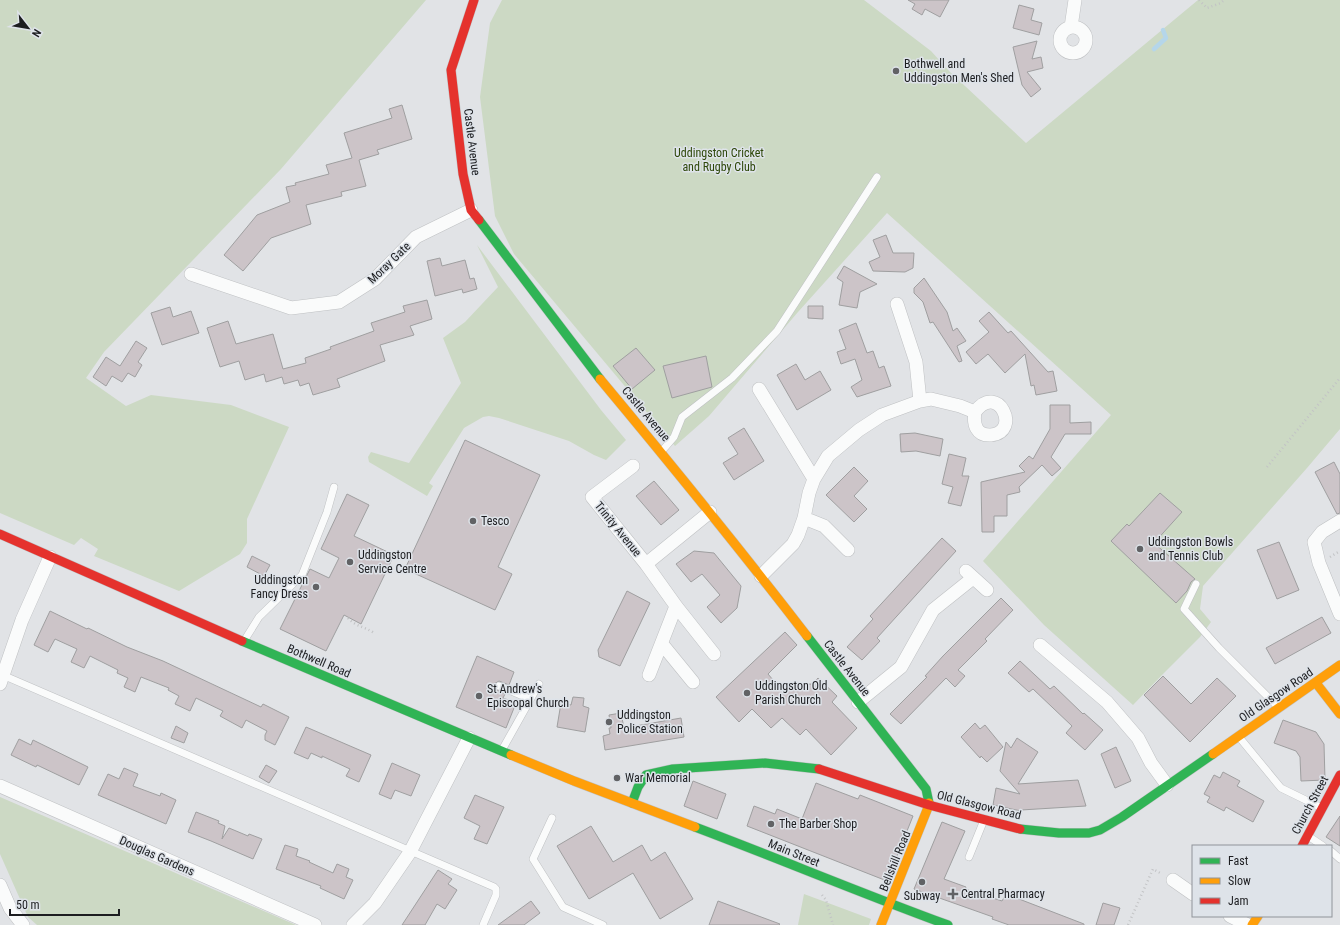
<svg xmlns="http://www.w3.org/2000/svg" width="1340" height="925" viewBox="0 0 1340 925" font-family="'Roboto Condensed',sans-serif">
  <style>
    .green { fill: #ccd9c4 }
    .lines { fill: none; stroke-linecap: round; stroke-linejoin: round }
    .stream { stroke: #b5d6ea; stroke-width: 4.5 }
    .building { fill: #ccc4c8; stroke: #9f9fa0 }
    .lane-casing { stroke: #bfc1c3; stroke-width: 8 }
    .street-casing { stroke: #bfc1c3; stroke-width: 14 }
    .fast-casing { stroke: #bfc1c3; stroke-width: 10 }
    .slow-casing { stroke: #bfc1c3; stroke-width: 10 }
    .jam-casing { stroke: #bfc1c3; stroke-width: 10 }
    .path { stroke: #c2c3c5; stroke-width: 2.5; stroke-dasharray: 1 3; stroke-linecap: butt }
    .lane { stroke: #fafbfb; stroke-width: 7 }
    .street { stroke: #fafbfb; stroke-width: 13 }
    .fast { stroke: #30b455; stroke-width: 9 }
    .slow { stroke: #ff9f0a; stroke-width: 9 }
    .jam { stroke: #e5322d; stroke-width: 9 }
    .poi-dot { fill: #616265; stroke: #dee3e9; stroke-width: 1.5 }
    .labels { text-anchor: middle; stroke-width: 3; stroke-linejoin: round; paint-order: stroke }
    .poi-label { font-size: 12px; fill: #1c1d20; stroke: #dee3e9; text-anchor: start }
    .street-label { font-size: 12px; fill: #1c1d20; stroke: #dee3e9 }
    .park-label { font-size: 12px; fill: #2e4809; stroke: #dee3e9 }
  </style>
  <rect width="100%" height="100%" fill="#e1e3e6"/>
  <path class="green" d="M0,0H426L281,169L104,352L86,378L126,406L151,395L231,405L289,427L247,519V543L240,554L179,591L94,556L98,549L81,538L74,545L0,513Z
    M502,0H864L931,51L950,72L1026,143L1198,0H1340V429L1307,468L1203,586L1200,609L1211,622L1200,637L1163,674L1133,705L1044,625L983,561L1111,415L887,213L798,312L709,416L675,446L514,254L495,216L480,97L490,23Z
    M477,245L601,410L626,440L606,460L594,455L569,441L499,418L489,416L483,417L464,428L429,483L433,486L427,496L369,462L368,457L371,452L409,463L461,383L443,338L465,322L498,287Z
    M0,797L296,925H37L28,917L0,854Z
    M804,894L871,919L869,925H798Z"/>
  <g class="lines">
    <path class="stream" d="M1154,49L1166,38L1163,30"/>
  </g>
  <path class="building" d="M908,0H949L940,17L925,9L922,15L912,9L915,4Z
    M1019,5L1034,9L1031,20L1042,23L1039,35L1013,28Z
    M1037,41L1032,59L1041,57L1043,68L1027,72L1041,89L1031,97L1022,85L1013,47Z
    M402,105L412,139L377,150L379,154L359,160L366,186L341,192L342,196L306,205L311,224L271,238L243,271L224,255L257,215L290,202L286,187L296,185L295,183L329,174L326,165L352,158L344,133L392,118L389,109Z
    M886,235L893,253H914L913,268L905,272L873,271L869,262L880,257L873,240Z
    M440,258L442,266L465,260L470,279L474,278L477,289L463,293L462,289L435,296L427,261Z
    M844,266L877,284L860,292L857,308L839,305L843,282L837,278Z
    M924,278L947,312L953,331L957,328L966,341L957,346L962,361L959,362L933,322L930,323L923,302L914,293V288Z
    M427,300L432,319L410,326L414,335L380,345L385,361L337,379L340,387L313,395L309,383L300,386L298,380L284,384L282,377L266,382L264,374L245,380L239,361L220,367L207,328L228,321L236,344L273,334L283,369L306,363L305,358L331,349L330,347L374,331L371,323L405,312L403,306Z
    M808,306H823V319L808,318Z
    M170,307L173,317L191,311L199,333L162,345L151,313Z
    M989,312L1008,333L1011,331L1048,372L1053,371L1057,391L1036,395L1034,385L1031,386L1025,354L1005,373L988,354L976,364L966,352L989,332L979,321Z
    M856,323L867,353L873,351L879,368L884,366L891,386L857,397L851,387L862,380L855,359L841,364L837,352L846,349L839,330Z
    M136,341L147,348L138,362L142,365L135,377L128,373L122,382L112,376L106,386L93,377L106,357L120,366Z
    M636,348L655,370L632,389L613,366Z
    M706,356L712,387L672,398L663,366Z
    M796,364L805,380L820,371L831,390L797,410L777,375Z
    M1050,405H1070V423L1091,422V434H1065L1051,457L1061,468L1052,476L1042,465L1019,487L1020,492L1007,495V516H994V532H982L981,482L1025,472L1019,466L1029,456L1033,459L1050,429Z
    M744,428L764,461L734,480L723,463L738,454L728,438Z
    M915,433L943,439L940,456L916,451L901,452L900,434Z
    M465,440L540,475L498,567L512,574L495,610L405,569Z
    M949,454L966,458L962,476H969L961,506L948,503L953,487L942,484Z
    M1334,462L1340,474V513L1337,514L1315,472Z
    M854,467L868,481L854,496L867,509L854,522L826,495Z
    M654,481L679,510L661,525L636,496Z
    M1160,493L1182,512L1154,543L1195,579L1191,582L1187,591L1176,603L1111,541L1127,524L1129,526Z
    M347,494L369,505L354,536L394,555L361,624L344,615L326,651L280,629L310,569L329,578L339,558L321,549Z
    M942,538L956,551L877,638L880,641L862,660L847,647L873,619L870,616Z
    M1279,542L1299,590L1277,599L1257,550Z
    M694,551L714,553L741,586L737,608L721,623L707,607L720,595L702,574L691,582L676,564Z
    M252,556L270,565L264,576L247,567Z
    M627,591L650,603L620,666L599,657L598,650Z
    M1001,598L1013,610L985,639L987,641L958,670L965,676L955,687L946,678L901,724L890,714L927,677L925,676L943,656Z
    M50,611L87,629L88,628L127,647L163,661L261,707L263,704L289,717L275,745L265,740V735L267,731L246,720L242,728L220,716L223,711L196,698L190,711L175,704L179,696L168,690L169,688L141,677L135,692L124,687L128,678L117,673L118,670L90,656L84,668L71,662L77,649L55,639L48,652L34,645Z
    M1322,617L1331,633L1275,664L1266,648Z
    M785,632L797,645L768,674L784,693L792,685L812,684L818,678L837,696L832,702L857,728L831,755L806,729L800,735L782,718L771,728L752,709L739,722L716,697Z
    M477,656L514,672L509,685L499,681L494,684L495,689L505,694L503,698L516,703L506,728L456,707Z
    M1020,661L1050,689L1054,686L1083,714L1084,713L1103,730L1085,750L1066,733L1072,726L1033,689L1029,692L1008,673Z
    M1163,676L1191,704L1217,678L1236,696L1190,742L1144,695Z
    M573,697L584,698L583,706L589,708L585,732L557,727L561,703L571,705Z
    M621,713L624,728L681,718L684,737L605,750L603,736L610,734L609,728H611L609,715Z
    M1283,720L1316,732L1324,744L1325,780L1301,781L1300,757L1296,751L1274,743Z
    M975,723L980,729L985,725L1003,747L987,762L981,756L980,758L961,737Z
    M176,726L188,733L184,743L171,738Z
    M306,727L371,755L359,782L346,776L350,769L322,756V758L311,753L308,759L294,753Z
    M1017,738L1038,752L1018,784L1078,780L1086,806L1021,810V811L993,805L996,788L1020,794L1000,771L1006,742L1011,748Z
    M19,739L31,745L33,740L88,767L79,785L37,765L36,767L11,755Z
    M1116,747L1131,781L1115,788L1101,754Z
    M392,763L420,775L411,796L395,790L391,799L379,794Z
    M266,765L277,771L269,783L259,777Z
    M124,768L138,774L133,786L160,796L161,793L176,800L166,824L98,795L108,774L119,779Z
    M1223,772L1240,781L1237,786L1264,801L1253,822L1226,807L1224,811L1207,802L1210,797L1204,794L1214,775L1220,778Z
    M693,781L726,794L717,819L684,806Z
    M816,783L858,799L860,795L913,816L887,881L747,826L754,806L775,814L777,809L802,819Z
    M475,795L504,807L487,844L474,839L480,826L464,818Z
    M196,812L219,821L218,823L225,826L222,839L229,828L248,836L249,834L262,839L253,859L211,841L188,832Z
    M1340,816V846L1326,837Z
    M942,822L965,831L944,879L966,887L965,889L1002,901L1006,894L1084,924V925H1009L992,919L993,917L914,889Z
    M591,826L613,862L642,845L651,861L665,852L693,899L660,919L633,873L589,899L557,846Z
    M285,845L298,849L296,856L310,861L309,862L333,873L337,864L349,869L346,877L353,880L344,899L320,888L321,886L276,869Z
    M438,870L452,879L448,884L457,890L445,909L437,904L425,925H402Z
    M531,901L540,913L524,925H498Z
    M718,901L780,924L779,925H709Z
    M1103,903L1120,908L1114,925H1096Z"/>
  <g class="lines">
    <defs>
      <path id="lane" d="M661,452L674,437L682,417L732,378L777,331L877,177
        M1196,584L1184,609L1219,648L1278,707
        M244,641L259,617L302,575L327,512L334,487
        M0,674L494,887L496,889V895L483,925
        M499,686L530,699
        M1239,737L1281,788L1322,808
        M502,750L539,684
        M552,818L533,859L563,907L603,925
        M1308,836L1323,846
        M1331,851L1340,859
        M969,857L984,820"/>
      <path id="street" d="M1060 40a13 13 0 1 1 26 0a13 13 0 1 1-26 0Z
        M1071,27L1075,0
        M191,274L291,308L339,302L375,279L416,237L471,210
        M897,304L916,362L920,401
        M759,389L814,479
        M633,466L592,497L646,564L676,606L714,654
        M804,518L824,526L848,550
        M1340,521L1322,532L1314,542L1319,563L1340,614
        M646,564L710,512
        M966,571L987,590
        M761,576L793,544L798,535L804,518L809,493L814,479L828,456L859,430L882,415L920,401L931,399L960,406L975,412C973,424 976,436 991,435C1022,432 998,381 975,412
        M662,644L693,682
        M1040,645L1107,702L1138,738L1151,763L1167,785
        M649,675L676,606
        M0,684L22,620L50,557
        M858,702L901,667L933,610L973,578
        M0,786L315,925
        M1173,880L1193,894
        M0,885L10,908L23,925
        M1230,916L1248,925
        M353,925L375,903L410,852L469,738"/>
      <path id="fast" d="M479,220L600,379
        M807,636L926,789L929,803
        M242,641L511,755
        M632,803L638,787L646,775L673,769L765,763L819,769
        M695,827C780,859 863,894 948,925
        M1020,829L1059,833H1089L1100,830L1122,817L1213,754"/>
      <path id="slow" d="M600,379C670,463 740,549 807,636
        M1316,683L1340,714
        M1213,754L1340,665
        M511,755L574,781L695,827
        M881,925L929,805V803
        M1252,925L1258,916"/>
      <path id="jam" d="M474,0L451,70L463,174L471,210L479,220
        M0,534L242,641
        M819,769L929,805L1020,829
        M1302,846L1340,775"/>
    </defs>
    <use href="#lane" class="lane-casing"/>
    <use href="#street" class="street-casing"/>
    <use href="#fast" class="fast-casing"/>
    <use href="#slow" class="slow-casing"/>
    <use href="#jam" class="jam-casing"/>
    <path class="path" d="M1199,0L1207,8L1221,3L1224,0
      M1267,467L1340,378
      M1330,557L1340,551
      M348,618C356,627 364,626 374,633
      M822,895L826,900L833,925
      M1128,925L1153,869L1162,874"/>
    <use href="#lane" class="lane"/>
    <use href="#street" class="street"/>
    <use href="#fast" class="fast"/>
    <use href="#slow" class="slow"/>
    <use href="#jam" class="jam"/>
  </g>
  <g class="poi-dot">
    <circle cx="896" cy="71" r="4"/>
    <circle cx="473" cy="521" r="4"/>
    <circle cx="1140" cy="549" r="4"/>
    <circle cx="350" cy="562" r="4"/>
    <circle cx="316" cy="587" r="4"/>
    <circle cx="747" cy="693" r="4"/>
    <circle cx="479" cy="696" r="4"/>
    <circle cx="609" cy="722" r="4"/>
    <circle cx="617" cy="778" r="4"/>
    <circle cx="771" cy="824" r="4"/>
    <circle cx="922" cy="882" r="4"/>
    <path d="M951 888h4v4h4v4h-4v4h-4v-4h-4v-4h4z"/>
  </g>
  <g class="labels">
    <g class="poi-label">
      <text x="904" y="68">Bothwell and<tspan x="904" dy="14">Uddingston Men's Shed</tspan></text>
      <text x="481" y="525">Tesco</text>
      <text x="1148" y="546">Uddingston Bowls<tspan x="1148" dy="14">and Tennis Club</tspan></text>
      <text x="358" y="559">Uddingston<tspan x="358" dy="14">Service Centre</tspan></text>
      <text x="308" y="584" text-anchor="end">Uddingston<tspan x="308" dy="14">Fancy Dress</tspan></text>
      <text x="755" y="690">Uddingston Old<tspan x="755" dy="14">Parish Church</tspan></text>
      <text x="487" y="693">St Andrew's<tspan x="487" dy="14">Episcopal Church</tspan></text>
      <text x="617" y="719">Uddingston<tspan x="617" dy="14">Police Station</tspan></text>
      <text x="625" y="782">War Memorial</text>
      <text x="779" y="828">The Barber Shop</text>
      <text x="961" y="898">Central Pharmacy</text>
      <text x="922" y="900" text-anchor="middle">Subway</text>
    </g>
    <g class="street-label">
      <text transform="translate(472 142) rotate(83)" y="4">Castle Avenue</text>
      <text transform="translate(389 263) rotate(-44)" y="4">Moray Gate</text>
      <text transform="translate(646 414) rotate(50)" y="4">Castle Avenue</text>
      <text transform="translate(618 529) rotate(51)" y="4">Trinity Avenue</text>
      <text transform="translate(319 661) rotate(23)" y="4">Bothwell Road</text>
      <text transform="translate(847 668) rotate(52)" y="4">Castle Avenue</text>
      <text transform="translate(1276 695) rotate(-34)" y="4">Old Glasgow Road</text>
      <text transform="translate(979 805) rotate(14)" y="4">Old Glasgow Road</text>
      <text transform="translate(1310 805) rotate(-62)" y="4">Church Street</text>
      <text transform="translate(794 853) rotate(22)" y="4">Main Street</text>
      <text transform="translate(157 856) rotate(24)" y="4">Douglas Gardens</text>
      <text transform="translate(895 861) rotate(-68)" y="4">Bellshill Road</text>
    </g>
    <g class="park-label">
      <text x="719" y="157">Uddingston Cricket<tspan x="719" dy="14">and Rugby Club</tspan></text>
    </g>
  </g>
  <rect x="1192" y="845" width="140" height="72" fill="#dee3e9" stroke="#909499"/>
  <rect x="1200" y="858" width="20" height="6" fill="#30b455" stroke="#909499"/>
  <text x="1228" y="865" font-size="12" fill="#1c1d20">Fast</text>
  <rect x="1200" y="878" width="20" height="6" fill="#ff9f0a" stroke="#909499"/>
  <text x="1228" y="885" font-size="12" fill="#1c1d20">Slow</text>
  <rect x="1200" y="898" width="20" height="6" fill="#e5322d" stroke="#909499"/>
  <text x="1228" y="905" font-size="12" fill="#1c1d20">Jam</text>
  <g transform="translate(28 28) rotate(121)" stroke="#dee3e9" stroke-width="3" paint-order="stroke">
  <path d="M0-3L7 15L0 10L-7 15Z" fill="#1c1d20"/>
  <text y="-6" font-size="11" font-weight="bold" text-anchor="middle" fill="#1c1d20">N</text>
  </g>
  <path d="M10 909v6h109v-6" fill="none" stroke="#1c1d20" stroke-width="2"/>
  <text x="16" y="909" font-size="12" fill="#1c1d20" stroke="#dee3e9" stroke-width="3" paint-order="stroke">50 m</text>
</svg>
